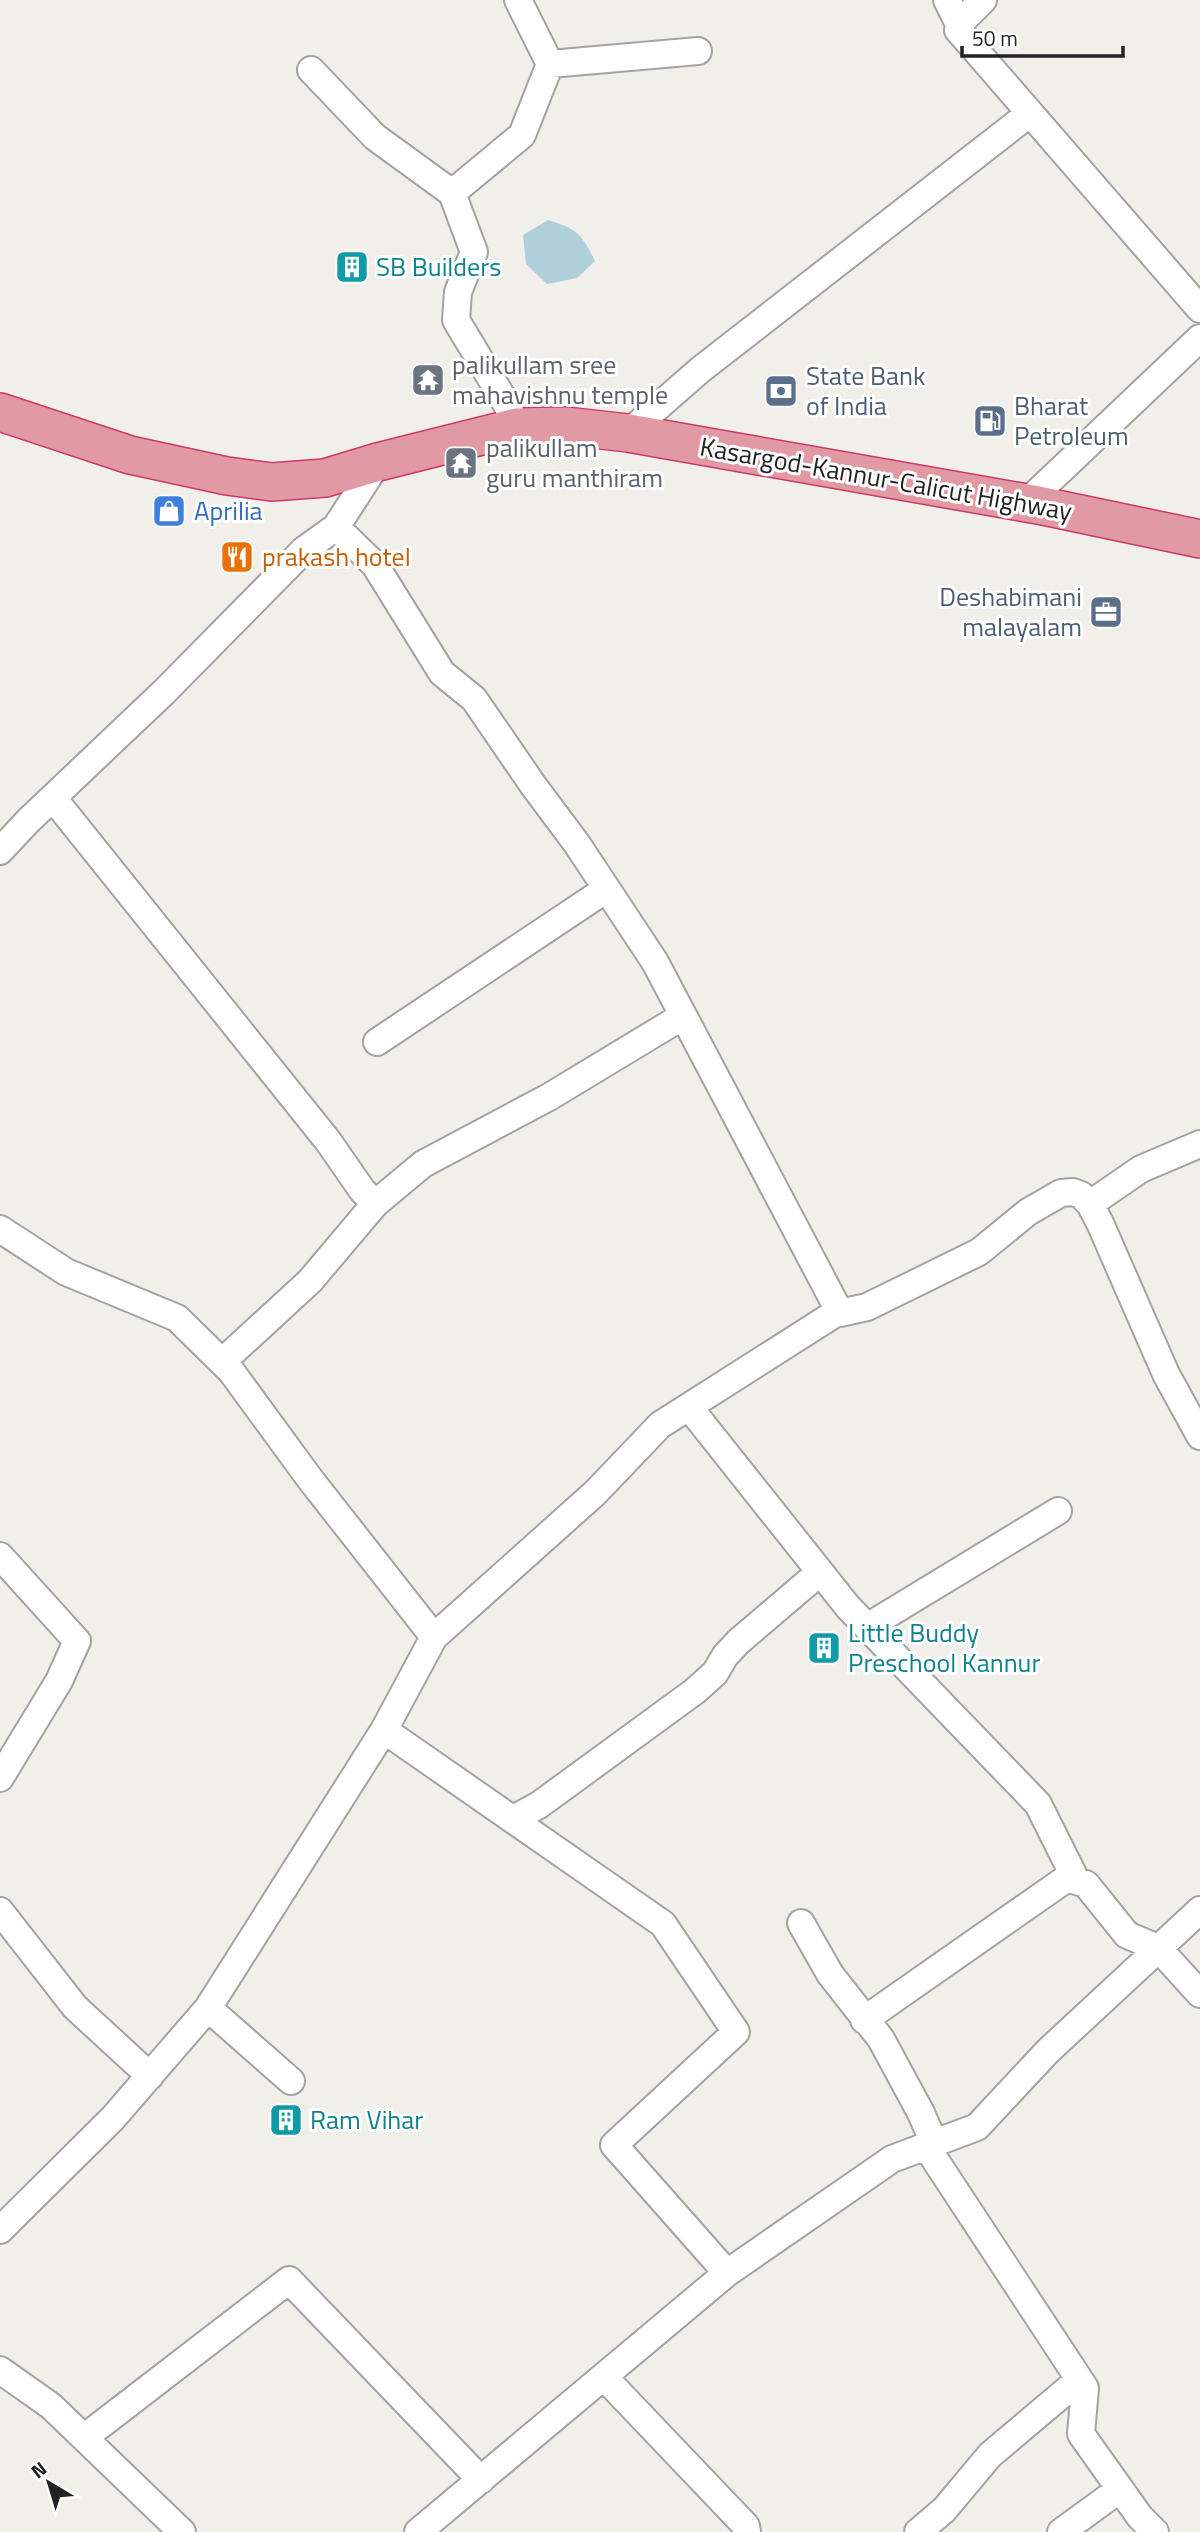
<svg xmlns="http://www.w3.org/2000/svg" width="1200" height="2532" viewBox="0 0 1200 2532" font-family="'Titillium Web',sans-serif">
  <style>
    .water { fill: #afcfda }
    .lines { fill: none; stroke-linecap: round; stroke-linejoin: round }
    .minor-casing { stroke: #a3a3a3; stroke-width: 30 }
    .highway-casing { stroke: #cd3967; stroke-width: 40 }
    .minor { stroke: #fff; stroke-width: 26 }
    .highway { stroke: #e199a4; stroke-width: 37 }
    .labels { text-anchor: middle; stroke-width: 6; stroke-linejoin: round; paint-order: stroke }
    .culture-label { font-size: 26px; fill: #0d838f; stroke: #fff; text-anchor: start }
    .worship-label { font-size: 26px; fill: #5b616d; stroke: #fff; text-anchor: start }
    .service-label { font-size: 26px; fill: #4e5e75; stroke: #fff; text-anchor: start }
    .street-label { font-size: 26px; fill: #222; stroke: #fff }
    .shop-label { font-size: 26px; fill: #366cbe; stroke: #fff; text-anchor: start }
    .food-label { font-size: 26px; fill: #c56008; stroke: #fff; text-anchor: start }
  </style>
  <rect width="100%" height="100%" fill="#f1efea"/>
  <path class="water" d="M548,220C577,229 581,233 595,261L577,278L547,284L526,264L523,235Z"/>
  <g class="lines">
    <defs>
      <path id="minor" d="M947,0L959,24
        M983,0L959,24L958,30L1200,309
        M550,64L698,51
        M311,70L375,137L452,193L474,252L458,292L456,320L507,405L517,427
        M452,193L522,135L550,64L518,0
        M628,433L700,370L1029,114
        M1026,503L1200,338
        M336,527L375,565L442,673L474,699L533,785L577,844L655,962L839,1311L660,1425L595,1493L434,1637L384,1730
        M53,798L328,1141L362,1190L375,1204L423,1164L549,1097L683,1016
        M0,851L28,821L164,692L304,550L336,527L378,462
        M377,1042L605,890
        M1090,1204L1141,1169L1200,1144
        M0,1229L66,1272L177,1318L231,1371L310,1479L434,1637
        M839,1311L840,1313L867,1307L979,1252L1028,1212L1061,1193L1073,1192L1081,1195L1090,1204L1100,1223L1166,1374L1200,1436
        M222,1362L310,1281L375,1204
        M689,1407L848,1607L1038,1804L1073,1874L864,2020
        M0,1556L77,1641L59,1681L0,1778
        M867,1627L1058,1511
        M513,1819L539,1805L695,1691L715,1673L725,1656L738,1642L820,1572
        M1066,1878L1086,1884L1127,1935L1158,1948L1200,1994
        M0,1911L75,2007L150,2076
        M801,1923L830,1974L881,2039L921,2113L934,2143
        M208,2008L384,1730L663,1924L736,2032L614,2145L727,2273
        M926,2146L1085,2388L1081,2434L1140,2517L1155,2532
        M0,2230L113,2118L208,2008L291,2081
        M0,2370L51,2406L182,2532
        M604,2377L746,2526L747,2532
        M85,2437L289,2280L481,2480
        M418,2532L727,2273L892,2159L977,2127L1048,2051L1200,1910
        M918,2532L944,2510L990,2455L1079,2380
        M1061,2532L1120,2489"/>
      <path id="highway" d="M0,412L130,455L227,476L272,482L325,478L378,462L517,427L566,426L628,433L1038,505L1200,539"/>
    </defs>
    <use href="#minor" class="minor-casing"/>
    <use href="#highway" class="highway-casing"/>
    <use href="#minor" class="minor"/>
    <use href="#highway" class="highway"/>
  </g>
  <defs>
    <symbol id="building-square" viewBox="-11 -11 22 22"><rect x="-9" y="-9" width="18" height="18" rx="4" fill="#0f9aa8" stroke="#fff"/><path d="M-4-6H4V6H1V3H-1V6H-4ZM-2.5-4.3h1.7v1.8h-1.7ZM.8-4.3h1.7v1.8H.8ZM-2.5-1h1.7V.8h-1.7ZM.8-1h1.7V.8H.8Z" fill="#fff"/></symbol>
    <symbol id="temple-square" viewBox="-11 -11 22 22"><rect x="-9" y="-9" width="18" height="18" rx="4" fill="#6b7280" stroke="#fff"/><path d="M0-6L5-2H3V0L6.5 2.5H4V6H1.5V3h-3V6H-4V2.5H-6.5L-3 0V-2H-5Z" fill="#fff"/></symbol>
    <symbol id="bank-square" viewBox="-11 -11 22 22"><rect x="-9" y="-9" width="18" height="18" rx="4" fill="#5c6f8a" stroke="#fff"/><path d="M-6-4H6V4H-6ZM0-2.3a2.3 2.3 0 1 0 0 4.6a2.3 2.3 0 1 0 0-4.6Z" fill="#fff"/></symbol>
    <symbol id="fuel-square" viewBox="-11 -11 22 22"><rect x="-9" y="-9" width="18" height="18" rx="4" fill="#5c6f8a" stroke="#fff"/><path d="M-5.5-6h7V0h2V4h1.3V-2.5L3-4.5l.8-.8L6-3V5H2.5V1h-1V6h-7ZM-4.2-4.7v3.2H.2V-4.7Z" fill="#fff"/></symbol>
    <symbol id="shop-square" viewBox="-11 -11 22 22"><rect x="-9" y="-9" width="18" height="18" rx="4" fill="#3f7fe0" stroke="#fff"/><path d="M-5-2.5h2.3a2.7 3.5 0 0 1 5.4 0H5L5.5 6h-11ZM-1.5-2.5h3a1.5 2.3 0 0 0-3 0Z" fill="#fff"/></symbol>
    <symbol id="restaurant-square" viewBox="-11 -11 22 22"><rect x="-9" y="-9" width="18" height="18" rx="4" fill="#e8710a" stroke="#fff"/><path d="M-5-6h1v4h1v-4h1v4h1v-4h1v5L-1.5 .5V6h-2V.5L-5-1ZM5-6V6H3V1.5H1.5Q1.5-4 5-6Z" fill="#fff"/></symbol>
    <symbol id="office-square" viewBox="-11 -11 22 22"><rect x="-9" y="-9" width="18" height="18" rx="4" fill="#5c6f8a" stroke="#fff"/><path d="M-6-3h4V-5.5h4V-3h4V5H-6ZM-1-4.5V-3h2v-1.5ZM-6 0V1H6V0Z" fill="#fff"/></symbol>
  </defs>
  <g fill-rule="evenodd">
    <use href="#building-square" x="333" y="248" width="38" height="38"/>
    <use href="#temple-square" x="409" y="361" width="38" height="38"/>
    <use href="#bank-square" x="762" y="372" width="38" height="38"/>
    <use href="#fuel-square" x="971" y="402" width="38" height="38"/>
    <use href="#temple-square" x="442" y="444" width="38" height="38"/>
    <use href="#shop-square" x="150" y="492" width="38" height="38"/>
    <use href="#restaurant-square" x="218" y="538" width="38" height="38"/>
    <use href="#office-square" x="1087" y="593" width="38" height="38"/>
    <use href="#building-square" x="805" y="1629" width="38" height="38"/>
    <use href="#building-square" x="267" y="2101" width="38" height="38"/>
  </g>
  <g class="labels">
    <g class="culture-label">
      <text x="376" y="276">SB Builders</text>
      <text x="848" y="1642">Little Buddy<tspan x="848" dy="30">Preschool Kannur</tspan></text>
      <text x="310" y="2129">Ram Vihar</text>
    </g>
    <g class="worship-label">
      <text x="452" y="374">palikullam sree<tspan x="452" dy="30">mahavishnu temple</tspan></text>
      <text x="486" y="457">palikullam<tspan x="486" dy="30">guru manthiram</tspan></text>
    </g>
    <g class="service-label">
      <text x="806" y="385">State Bank<tspan x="806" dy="30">of India</tspan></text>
      <text x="1014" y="415">Bharat<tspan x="1014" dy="30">Petroleum</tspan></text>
      <text x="1082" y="606" text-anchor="end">Deshabimani<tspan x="1082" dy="30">malayalam</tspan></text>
    </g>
    <g class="street-label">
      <text transform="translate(886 479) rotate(10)" y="9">Kasargod-Kannur-Calicut Highway</text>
    </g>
    <g class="shop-label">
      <text x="194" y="520">Aprilia</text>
    </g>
    <g class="food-label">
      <text x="262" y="566">prakash hotel</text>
    </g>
  </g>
  <g transform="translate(49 2483) rotate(322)" stroke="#ffffff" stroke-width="5" paint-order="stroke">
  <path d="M0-5L12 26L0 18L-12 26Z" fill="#222222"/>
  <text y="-10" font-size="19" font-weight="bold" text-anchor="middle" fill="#222222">N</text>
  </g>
  <path d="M962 46v10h161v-10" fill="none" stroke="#222222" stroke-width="3.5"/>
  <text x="972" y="46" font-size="21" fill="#222222" stroke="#ffffff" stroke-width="5" paint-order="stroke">50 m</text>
</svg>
